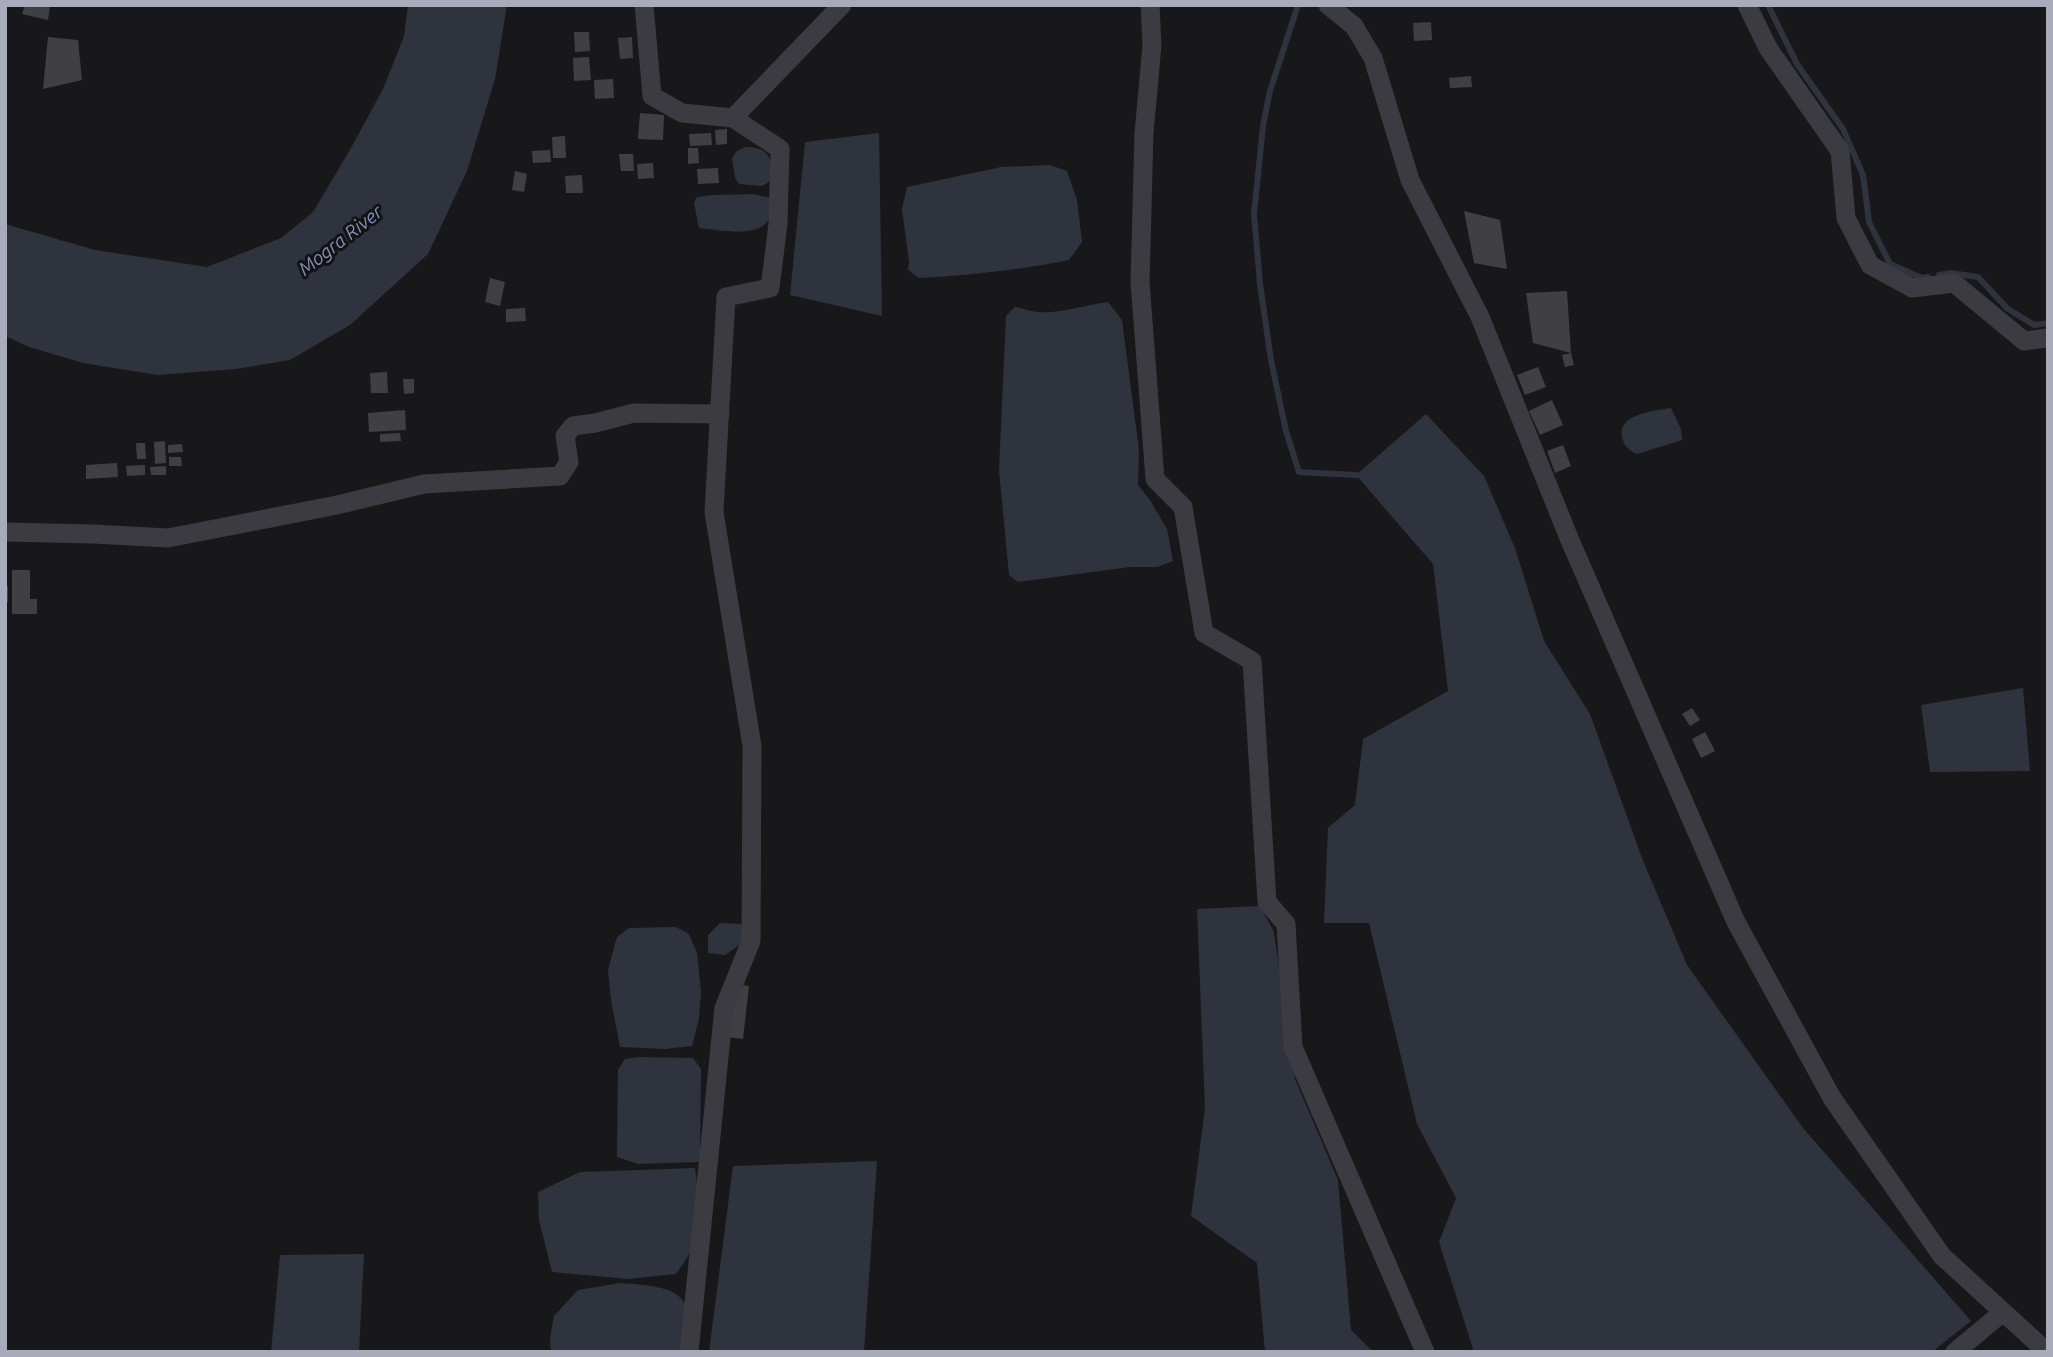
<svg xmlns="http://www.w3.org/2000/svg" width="2053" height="1357" viewBox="0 0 2053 1357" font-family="Ubuntu,sans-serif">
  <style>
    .water { fill: #2e333e }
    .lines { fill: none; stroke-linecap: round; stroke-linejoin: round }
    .stream { stroke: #2e333e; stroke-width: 6 }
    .building { fill: #403f44 }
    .minor { stroke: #3b3b41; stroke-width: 19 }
    .labels { text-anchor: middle; stroke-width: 6; stroke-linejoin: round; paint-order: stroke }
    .water-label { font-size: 19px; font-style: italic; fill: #8290b4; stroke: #131315 }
  </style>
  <rect width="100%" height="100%" fill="#18181a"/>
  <path class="water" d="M408,5H507L495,79L467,171L428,254L350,325L290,360L236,369L157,375L83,363L29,347L5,336V224L95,250L207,267L281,238L313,212L351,148L384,87L404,36Z
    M879,133L882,316L790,295L805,142Z
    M746,147C770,147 774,161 770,181L763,186L739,184L735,178L732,158L737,151Z
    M1050,165L1067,171L1077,200L1082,242L1069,260C1020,270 969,275 919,278L908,270L909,262L902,209L907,187L1001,167Z
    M753,194L770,198C780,244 724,230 699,228L694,203L697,197L712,195Z
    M1108,302L1122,320L1139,450L1138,485L1150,500L1167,529L1173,561L1157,567H1130L1018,582L1009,575L999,470L1006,316L1015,307C1022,308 1029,311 1037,312C1060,314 1084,305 1108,302Z
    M1671,408L1681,429L1682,440L1637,454C1629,451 1624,446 1622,437C1617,414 1654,411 1671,408Z
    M1426,414L1484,476L1515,548L1544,641L1590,714L1642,858L1687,965L1803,1128L1971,1321L1932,1352H1474L1439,1242L1456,1198L1417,1124L1369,923H1324L1328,828L1355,805L1363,739L1448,691L1433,564L1356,475Z
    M2023,688L2030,771L1930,772L1921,705Z
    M1260,906L1274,932L1295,1079L1338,1180L1351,1330L1373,1352H1265L1257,1263L1191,1216L1205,1108L1197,909Z
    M720,923L743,924L745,936L738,946L725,955L708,953V935Z
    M676,927L689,934L697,953L701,992L699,1019L692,1046L665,1049L620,1047L611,1000L608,970L617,937L629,928Z
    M638,1057L693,1058L701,1069L700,1162L638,1164L617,1157L618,1070L625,1059Z
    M877,1161L864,1352H709L733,1166Z
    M695,1168C699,1193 700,1233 688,1256C685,1262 680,1268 676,1274L628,1279L552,1272L539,1220L538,1192L580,1172Z
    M364,1254L359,1352H271L280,1255Z
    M620,1283C640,1285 685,1284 687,1312C688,1324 683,1339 682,1352H551L550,1338L554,1316L578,1290Z"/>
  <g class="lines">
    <path class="stream" d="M1298,5L1270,91L1263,126L1254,214L1260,284L1271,360L1286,431L1299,472L1356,475
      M1768,5L1797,64L1843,129L1863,175L1869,222L1890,264L1922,278L1928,277
      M1939,275L1951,273L1978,277L2008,309L2034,325L2048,323"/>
  </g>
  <path class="building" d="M25,5H50L48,20L22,14Z
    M1431,22L1432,40L1414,41L1413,23Z
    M574,32H589L590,51L575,52Z
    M48,37L78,40L82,80L43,89Z
    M632,37L633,58L620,59L618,38Z
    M589,57L591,80L574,81L573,58Z
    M1471,76L1472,87L1450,88L1449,78Z
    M613,79L614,98L595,99L594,80Z
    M640,113L664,115L663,140L638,139Z
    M727,129V144L716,145L715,130Z
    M711,133L712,145L690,146L689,134Z
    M565,136L566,158H553L552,137Z
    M688,148H698L699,163L688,164Z
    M550,150L551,162L533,163L532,151Z
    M619,154H633L634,171H621Z
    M653,163L654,178L638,179L637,164Z
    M718,168L719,183L698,184L697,169Z
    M515,171L527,174L524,192L512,190Z
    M582,175L583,193H566L565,176Z
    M1464,211L1500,220L1507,269L1474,263Z
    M490,278L505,282L500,306L485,302Z
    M1567,291L1571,353L1533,343L1526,293Z
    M525,308L526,321L506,322V309Z
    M1571,353L1574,365L1565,367L1562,355Z
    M1538,367L1546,387L1525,395L1517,375Z
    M387,372L388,393H371L370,373Z
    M403,379H414V393L404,394Z
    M1552,400L1563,425L1540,435L1529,411Z
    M405,410L406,430L369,432L368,413Z
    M400,433L401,441L380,442V434Z
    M165,441L166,463L155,464L154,442Z
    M136,443H145L146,459H137Z
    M182,444L183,452L168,453V445Z
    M1563,445L1571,466L1555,473L1547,451Z
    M169,457H181L182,466H169Z
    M117,463L118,477L86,479V465Z
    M145,465V475L127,476L126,466Z
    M166,466V475H151L150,467Z
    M12,570H30V599H37V614H12Z
    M5,586H8V602H5Z
    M1692,708L1700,720L1690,726L1682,714Z
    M1705,732L1715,751L1701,758L1692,739Z
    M734,984L749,986L743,1039L728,1037Z"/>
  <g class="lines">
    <path class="minor" d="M644,5L652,96L682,113L733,118
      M1150,5L1152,45L1144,133L1140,282L1155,479L1183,507L1204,633L1252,661L1267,902L1286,924L1293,1047L1425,1352
      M1328,5L1354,26L1373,58L1410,180L1480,317L1569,538L1736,922L1832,1098L1942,1256L2047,1352
      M1747,5L1768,48L1840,151L1846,218L1870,265L1912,288L1954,283L2024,341L2048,338
      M5,532L93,534L168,538L337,505L424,484L560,476L569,462L565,436L573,426L595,423L634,413L720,414
      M689,1352L724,1008L751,941L752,746L714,512L726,297L770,288L778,224L780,149L733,118L842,5
      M1955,1352L2003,1312"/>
  </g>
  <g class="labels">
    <g class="water-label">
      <text transform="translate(340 240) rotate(-38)" y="7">Mogra River</text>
    </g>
  </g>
  <rect width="2053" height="1357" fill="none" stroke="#aaabba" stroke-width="14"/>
</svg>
